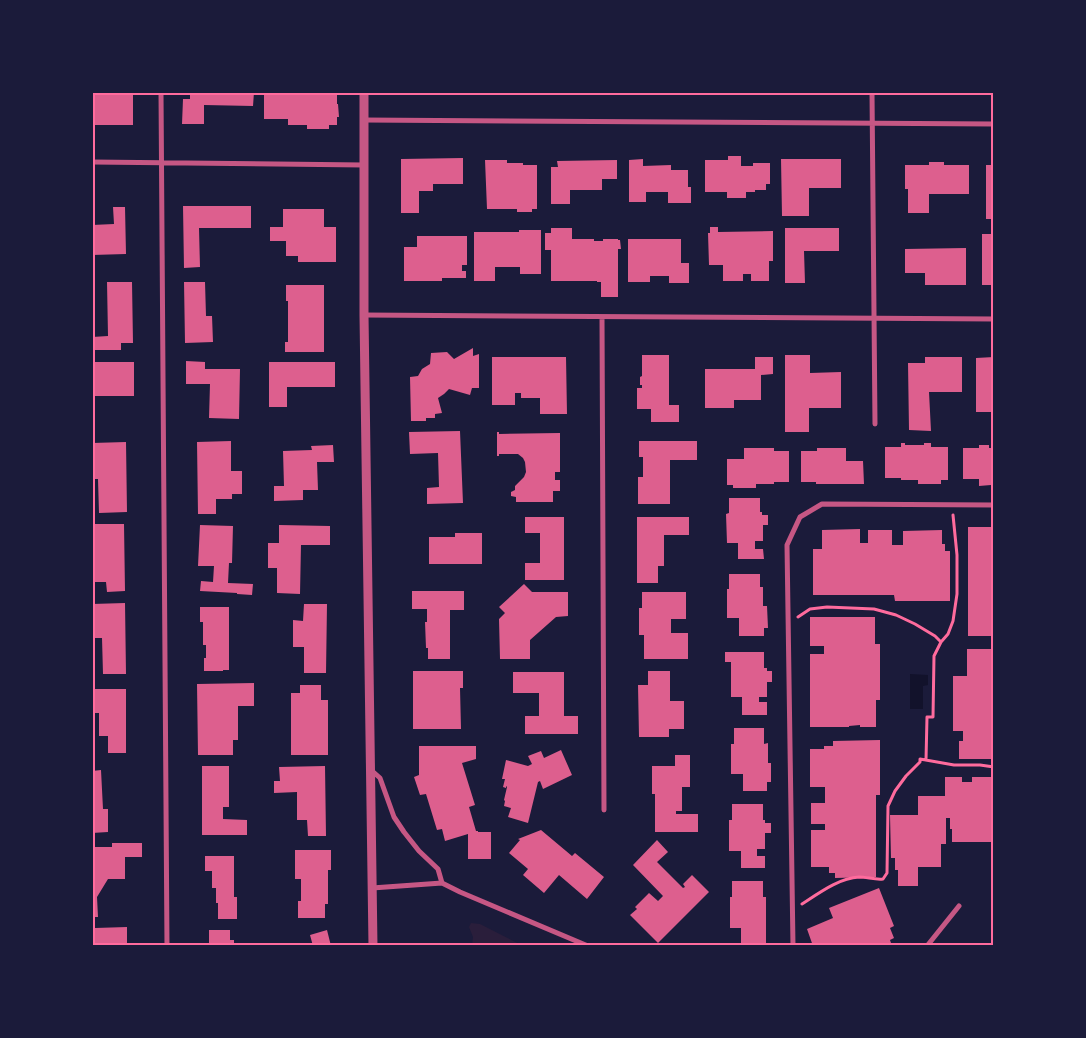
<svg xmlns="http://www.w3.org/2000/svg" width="1086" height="1038" viewBox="0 0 1086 1038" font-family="'Golos Text',sans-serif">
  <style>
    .green { fill: #2a1e3b }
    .water { fill: #12122b }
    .building { fill: #dd5f8e }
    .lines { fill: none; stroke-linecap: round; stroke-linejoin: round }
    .path { stroke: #ff6b9d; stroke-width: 3 }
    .minor { stroke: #c65784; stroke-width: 5 }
    .tertiary { stroke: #c65784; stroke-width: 9 }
    .neatline { fill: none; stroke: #ff6b9d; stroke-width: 2 }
  </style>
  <rect width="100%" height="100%" fill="#1b1b3a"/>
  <path class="green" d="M471,923L480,924L521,945H472L473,937L469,927Z"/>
  <path class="water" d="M910,674L928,675V685L923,686V709H910Z"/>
  <path class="building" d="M92,92H133V125H92Z
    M190,92H254L253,106L204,105V124H182L183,99H190Z
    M264,92H337V104H338L339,117H337V125H329V129H307V125H288V119H264Z
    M728,156H741V166H753V163H770V184H766V190H755V192H746V198H727V192H705V160H728Z
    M463,158V184H433V191H419V213H401V159Z
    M643,159V166L671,165V170H688V187H691V203H668V192H646V202H629V160Z
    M781,159H841V188H809V216H782Z
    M485,160H507V163H523V165H537V209H532V212H517V209H487Z
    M617,160V179H602V190H570V204H551V167H558L557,161Z
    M929,162H944V165H969V194H929V213H908V189H905V165H929Z
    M986,165H994V219H986Z
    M183,206H251V228H199L200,267L184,268Z
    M113,207H125L126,254L92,255V225L114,224Z
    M283,209H324V227H336V262H298V256H286V241H270V227H283Z
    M710,227H718V232L773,231V261H769V281H751V274H743V281H723V265H709L708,233H710Z
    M551,228H572V239H594V241H603V239H618V240H620L621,249H618V297H601V282H597V281H551V250H545V233H551Z
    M785,228H839V251H804L805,283H785Z
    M519,230H541V274H520V267H495V281H474V232H519Z
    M982,234H994V285H982Z
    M417,236H467V265H462V271H466V278H442V281H404V247H417Z
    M628,239H681V263H689V283H669V276H650V282H628Z
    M966,248V285H925V273H905V249Z
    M107,282H132L133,343H121V350H92V337L108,336Z
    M184,282H205L206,316H212L213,342L185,343Z
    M286,285H324V352H285V342H288V301H286Z
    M473,348V356L479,354V388H472L470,395L449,389L444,394L438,398L442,413L435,414V418H426V421H411L410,377L418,376L422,369L430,364L431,353L447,352L454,359Z
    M642,355H669V405H679V422H651V409H637V388H642V385H640V377L642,376Z
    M785,355H810V373L841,372V408H809V432H785Z
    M492,357H566L567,414H540V398H521V393H515V405H492Z
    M755,357H773V374L761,375V400H734V408H705V369H755Z
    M925,357H962V392H929L931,431L909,430L908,363H925Z
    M994,357L993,412H976V358Z
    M186,361L205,362V369H240L239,419L209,418L210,384H186Z
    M92,362H134V396H92Z
    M269,362H335V387H287V407H269Z
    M460,431L463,503L427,504V488L439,487L438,453L410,454L409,432Z
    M497,432H499V434L560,433V472H555V480H560V491H553V502H516V497L511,496V492L515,490V486L524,477L526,472L525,462L523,458L518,454H499V456H497Z
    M231,441V471H242V494H232V499H216V514H198L197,442Z
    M639,441H697V460H670V504H638V477H643V457H639Z
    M126,442L127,512L99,513L98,479H92V443Z
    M901,443H905V445H924V443H931V447H948V480H941V484H918V480H901V478H885V447H901Z
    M333,445L334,462H317L318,490H303V500L274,501V486H284L283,451L312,450L311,446Z
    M979,445H989V448H994V481H991V485L979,486V479H963V448H979Z
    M744,448H774V451H789V482H774V484H756V488H733V485H727V459H744Z
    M817,448H846V461H863L864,484H816V482H801V451H817Z
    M729,498H760V512H762V515H768V525H763V541H755V549H763L764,559H738V543H727L726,514L729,513Z
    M525,517H564V580H525V563H540V533H525Z
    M637,517H689V535H664V566H658V583H637Z
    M92,524H124L125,591L107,592L106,582H92Z
    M200,525L233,526L232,563H229L228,583L253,584L252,595L237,594V593L200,591L201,581L213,582L214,566H198Z
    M279,525L330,526V545H301L300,594L277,593V568H268V543H279Z
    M968,527H994V636H968Z
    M860,529V543H868V530H892V545H903V531L942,530V544H945V551H950V601H895L894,595H813V549H822V530Z
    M455,533H482V564H429V537H455Z
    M729,574H760V587H763V606H767L768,628H764V636H739V618H727V589H729Z
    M524,584L532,592H568V616L556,617L530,640V659H500L499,619L505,613L499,607Z
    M412,591H464V610H450V659H428V648H426L425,622H427V609H412Z
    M642,592H686V619H671V633H688V659H644V635H639V608H642Z
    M125,603L126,674H103L102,638H92V604Z
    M304,604H327L326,673H304V647H293V620L303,621Z
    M200,607H229V670H223V671H204V658H206V645H203V622H200Z
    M810,617H875V644H880V700H876V727H860V725L849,726V727H810V654H824V646H810Z
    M967,649H994V759H959V741H963V731H953V676H967Z
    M725,652H764V668H767V671H772V682H767V697H759V702H767V715H742V697H731V662H725Z
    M413,671H463V688H460L461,729H413Z
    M648,671H670V701H684V729H669V737H639L638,685H648Z
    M513,672H564V716H578V734H525V716H539V693H513Z
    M254,683V706H238V740H233V755H198L197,684Z
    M300,685H321V700H328V755H291V693H300Z
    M92,689H126V753H108V736H99V713H92Z
    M734,728H764V744L768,743V763H771V782H767V791H743V774H731V744H734Z
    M880,740V795H876V877L835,878V873H829V867H811V830H825V824H811V803H825V787H810V749H824V746H833V741Z
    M419,746H476V759L462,763L475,805L469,807L476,831H478V832H491V859H468V834L445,841L442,829L437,830L426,794L420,795L414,777L419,775Z
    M561,750L572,775L543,789L540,781L538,782L528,823L508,817L511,808L504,806L505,801L504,800L507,787L506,786V788L503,787L505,779H502L506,760L528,766L532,764L528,756L541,751L544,758Z
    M675,755H690V787H682V811H676V814H698V832H655V794H652V766H675Z
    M202,766H229V807H223V819L247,820V835H202Z
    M325,766L326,836H308L307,820H297V792L274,793V781H280L279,767Z
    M101,770L103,809H108V832L92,833V771Z
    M945,777H962V782H972V777H994V829H991V842H952V829H950V818H946V844H941V867H918V886H898V870H895V858H891L890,815H918V796H945Z
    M732,804H763V820H765V823H771V833H765V849H757V856H765V868H741V851H729V820H732Z
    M541,830L572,856L575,853L604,877L587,899L559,875L544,893L523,875L528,869L509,853L520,840L518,839Z
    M657,840L668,852L657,862L683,888L685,887L683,884L692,875L709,892L658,943L630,915L637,909L635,907L649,893L658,901L663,896L633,865Z
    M112,843H142V857H125V879H108L97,897L98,917H92V849L93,847H112Z
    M295,850H331V870H328V904H325V918H298V901H301V879H295Z
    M205,856H234V897H237V919H218V903H216V888H212V871H205Z
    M732,881H763V897H766V945H741V928H730V897H732Z
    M991,887H994V919H991Z
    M879,888L894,926L890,928L894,938L890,940L892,946H813L807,929L833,918L829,908Z
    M127,927V946H92V941H95V928Z
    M209,930H230V940H234V946H209Z
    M327,930L331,946H313L310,935Z"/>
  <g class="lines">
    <path class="path" d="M798,617L810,609L827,607L874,609L896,615L915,624L935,636L941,642
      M926,760L927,717H933L934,656L941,642L948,634L953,621L957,594V555L953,515
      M802,904C819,893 839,878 859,877C867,877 875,880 883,879L887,873L888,806L895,791L906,776L920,762V759L954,765H980L994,767"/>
    <path class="minor" d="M161,92L167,946
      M872,92L875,424
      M364,120L994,124
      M92,162L364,165
      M364,315L994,319
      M602,317L604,810
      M371,770L380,778L394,817L404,832L419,851L438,869L442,883
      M372,888L442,883L460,892L588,946
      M793,946L787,545L800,517L822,504L994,505
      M927,946L959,906"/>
    <path class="tertiary" d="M364,92V315L373,946"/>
  </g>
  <rect width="1086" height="1038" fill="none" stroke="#1b1b3a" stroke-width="188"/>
  <rect x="94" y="94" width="898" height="850" class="neatline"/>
</svg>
